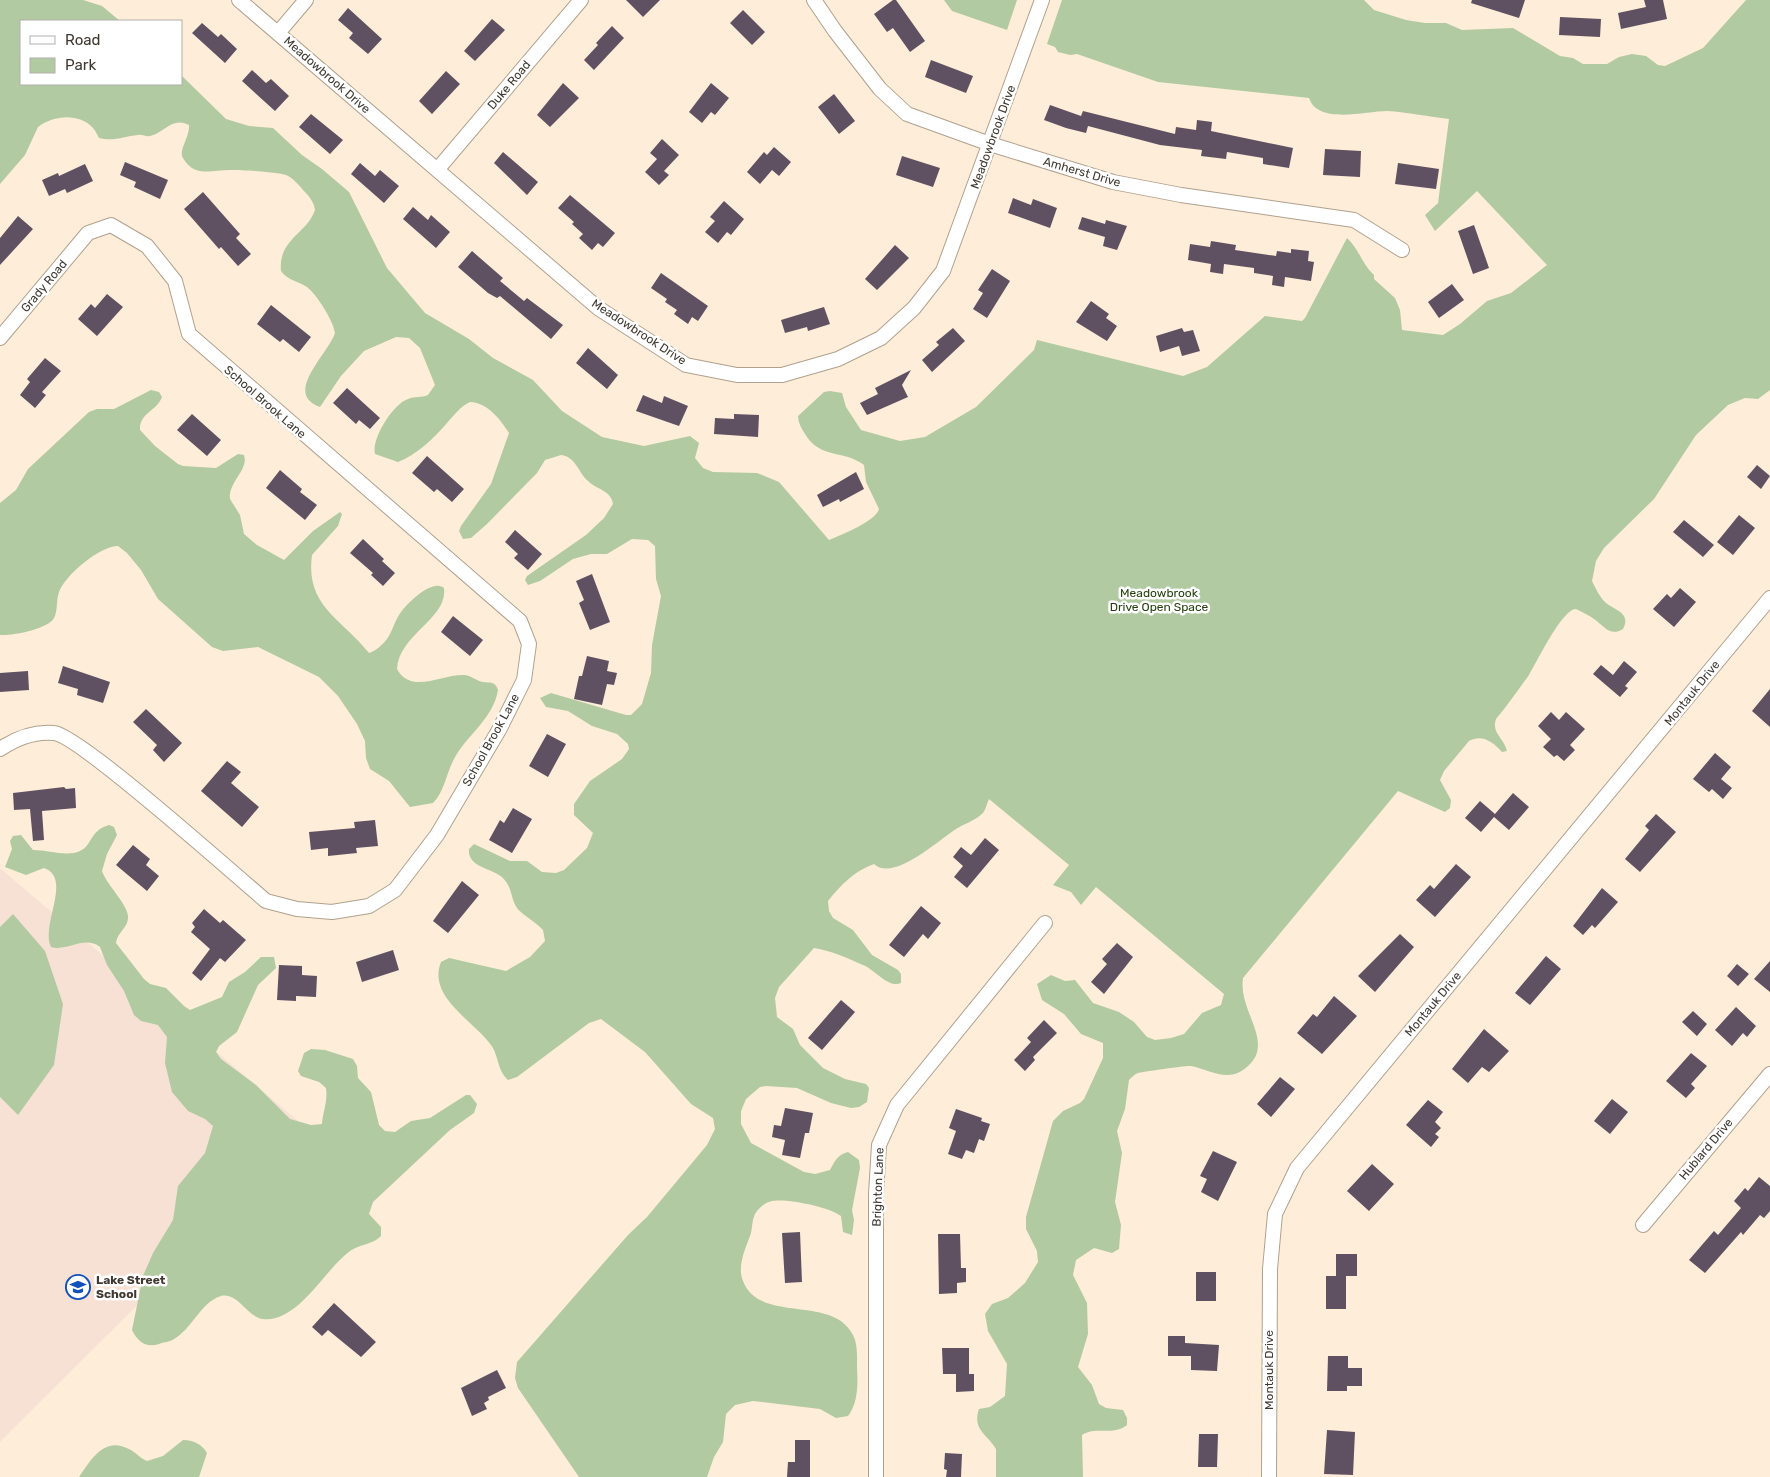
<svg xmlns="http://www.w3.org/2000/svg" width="1770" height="1477" viewBox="0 0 1770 1477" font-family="Rubik,sans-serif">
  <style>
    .education { fill: #f7e1d4 }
    .green { fill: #b1caa1 }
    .building { fill: #5f5162 }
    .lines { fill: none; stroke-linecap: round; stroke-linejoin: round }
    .street-casing { stroke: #b0a18e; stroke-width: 16 }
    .street { stroke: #fff; stroke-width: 14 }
    .labels { text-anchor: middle; stroke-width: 5; stroke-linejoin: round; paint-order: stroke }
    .street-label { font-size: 12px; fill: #3e3830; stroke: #fff }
    .park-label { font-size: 12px; fill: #26410f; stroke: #fff }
    .poi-label { font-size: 12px; font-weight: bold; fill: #3e3830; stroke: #fff; text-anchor: start }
  </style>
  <rect width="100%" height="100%" fill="#feedd9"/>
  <path class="education" d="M1,869L311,1132L0,1442V870Z"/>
  <path class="green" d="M0,0H83L102,6L120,21H21V84H181V75L226,119L249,126L273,128L302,155L322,169L349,192L387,268L425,313L469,339L493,358L533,380L562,411L602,437L644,446L690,436L699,443L695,458L703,468L713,472L757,473L779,482L829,540C841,535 876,521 879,509L866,482L864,465C843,449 821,460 805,434C801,428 798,422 798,416L824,392L830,391L842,393L846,407L861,430L900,441L925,437L976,407L1034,350L1037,340L1183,376L1207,367L1265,316L1302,321L1305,318L1347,238C1359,249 1362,264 1374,275V279L1395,298L1400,310L1402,330L1443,335L1460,324L1487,301L1511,293L1547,265L1477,191L1435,231L1425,215L1438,203L1449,119C1429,117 1408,112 1387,111C1366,111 1318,125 1309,98L1158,82L1077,54L1070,55L1058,52L1055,47L1047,44L1062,0H1364L1374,10L1406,20L1425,23H1446L1462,30L1513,28L1560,56L1573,58L1583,64H1607L1619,57L1632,54L1646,56L1658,65L1665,66L1703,48L1746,0H1770V390L1758,399L1745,398L1728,405L1696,435L1654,499L1604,548L1596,561L1592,581C1596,589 1599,596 1605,602C1613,610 1632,612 1623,629C1610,637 1604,626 1594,619C1589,615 1582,612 1576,609C1562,609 1537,662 1529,675C1518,690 1508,705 1496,719C1491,733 1504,738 1507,751L1502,752C1493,742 1482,734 1469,741L1444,771L1440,780L1451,800L1450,808L1445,812L1398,791L1243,978C1238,1011 1275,1042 1248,1066C1229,1084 1211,1070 1191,1066C1188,1065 1141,1072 1138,1073C1135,1074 1132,1077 1129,1080L1125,1109L1117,1131L1122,1153L1115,1202L1121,1225L1119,1249L1112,1253L1094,1248L1076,1260L1073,1275L1087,1303L1088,1334L1078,1367L1092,1385L1099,1404L1106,1408L1123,1410L1127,1418V1425C1114,1436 1094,1426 1082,1435L1083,1477H996V1449C987,1434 972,1430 979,1409L990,1407L1005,1396L1007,1364L988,1331L985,1314L992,1304L1008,1298L1025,1283L1038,1262L1037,1251L1026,1229V1217L1053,1121L1063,1111L1080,1103L1084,1099L1103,1058V1043L1081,1034L1064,1014L1042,1000L1037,984L1051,975L1065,981L1075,980L1093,1003L1119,1012L1134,1022L1147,1037L1155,1040L1171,1038L1184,1034L1202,1013L1221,1005L1224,994L1096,887L1081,905L1071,892L1053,885L1069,865L989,799C987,803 986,809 983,813C975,821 963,824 953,831C937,842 892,882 874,864C854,871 841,885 828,901L829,911L833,918L853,930L872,955L898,970L901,974V983C889,989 874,969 863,965C847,958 832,951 814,948L779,987L775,998L777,1017L793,1029L800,1045L823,1068L845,1079L866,1084L869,1088L867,1102L859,1107L851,1108L831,1103L797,1088L766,1086L760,1087L746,1099L741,1111V1124L751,1143L804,1172L815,1174L830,1170C835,1161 837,1155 848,1152L859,1160L860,1168L852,1210L854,1220L852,1235L843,1232L841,1216C830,1207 786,1198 772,1201C766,1202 760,1207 757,1211C751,1218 753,1229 750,1236C745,1249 737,1267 743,1281C759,1324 833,1294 853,1335C858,1345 857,1358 857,1368C858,1384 858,1403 848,1416L836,1418L820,1409L753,1401L735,1405L726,1414L723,1442L714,1457L707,1477H579L518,1388L515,1378L517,1362L628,1235L647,1217L707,1145L715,1129L713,1118L691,1104L645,1052L601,1019L589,1023L517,1077L508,1080C497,1070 499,1056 491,1045C474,1021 427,997 441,962L449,958L506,971L530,957L545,941L543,930C537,923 520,913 517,908C510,897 513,888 502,877C491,868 467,867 469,849L474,844L510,861H527L542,872L556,873L564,870L587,848L593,833L574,815V804L590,781L622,759L629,749L628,744L617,734L592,726L568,711L546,707L540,698L551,693L626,715H631L642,704L651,673L652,645L661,596L656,579L655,546L648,540L632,539L607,554H591L573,559L540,581L528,585L525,580L527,576L586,535L604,518L613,504C611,490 597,490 588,481C578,472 576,457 561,455L545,460L537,473L487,524L471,538L463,539L459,531L461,526L491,484L509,433C500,419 488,403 470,402C461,406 454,415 447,423C433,439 418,454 398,462L375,454C371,439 393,404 408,399C415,396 421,398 428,395L435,385L420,348L409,338L396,337L364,351L341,376L320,407C282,394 329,353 335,333C333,320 317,295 307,287C298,281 287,280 281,271C278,239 307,234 315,210C314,202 309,196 303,190C298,184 293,178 286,175C278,172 242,170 232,170C214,169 195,179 183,158C178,150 190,137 189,125C172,116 164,133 150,136C146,137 142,134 138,135C124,136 114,142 99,138C97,135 96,131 93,128C79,113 54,115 38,127L25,155L0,184Z
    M944,0H1017L1007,30L952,11Z
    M151,390L159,392L162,397C157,411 139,413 140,430L155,446L178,464L183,466L216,468L238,454L244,455C249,470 228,482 230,499L240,515L244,534L257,545L284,560L313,531L340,512L342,514L338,526L312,555C305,606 341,618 369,653C376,651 382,645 387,639C392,632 394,623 399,615C406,604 432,578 444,588C448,619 399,634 397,669C411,695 442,674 464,675C471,675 476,681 483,682C490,683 495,681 498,690C493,720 465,736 453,761C446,775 444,792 433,803L410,807L389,781L370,769L366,758L365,741L357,724L338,696L319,677L258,647L223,651L212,647L158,599L141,570L127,553L118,546C100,546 65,575 59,592C56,600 58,611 54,618C48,629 12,636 0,635V503L16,490L28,469L89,412L97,409H114Z
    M109,825L114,827L117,835L107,854L102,871C107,886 130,906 128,919C127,928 117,933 116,943L144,979L150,984L166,988L184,1006L190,1010L222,997L229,982L245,972L261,957H274L276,968L258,985L237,1032L219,1046L216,1052L221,1059L256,1085L290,1119L311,1125L322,1124C323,1111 328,1101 326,1088L319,1082L301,1076L298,1071L304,1053L311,1049L325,1050L353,1059L357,1066L358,1078L371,1092L379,1125L385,1131L395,1132L411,1121L430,1118L466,1095H470L477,1104L474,1113L450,1130L373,1202L369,1214L381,1227V1236C372,1245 360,1244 350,1251C325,1269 298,1323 263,1319C247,1317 238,1292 221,1296C201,1302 192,1329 174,1339C170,1342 164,1342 159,1344C146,1348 138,1342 132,1330L143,1276L153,1253L173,1220L178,1186L205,1153L213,1126L205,1119L188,1111L172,1092L165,1063L167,1037L158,1025L141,1021L134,1015L124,991L107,965L100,947C84,935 67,952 51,947C40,925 73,878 44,868L26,875L5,867L12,849L10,841L13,836L21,835L33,850C48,850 67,857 80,851C93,845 89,831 109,825Z
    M13,914L45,951L63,1004L54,1065L18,1115L0,1097V927Z
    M183,1440C193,1440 202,1444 207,1453L199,1477H79C92,1458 105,1435 131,1450C136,1453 140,1458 147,1461L163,1456Z"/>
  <path class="building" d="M626,0H660L643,17Z
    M893,0H896L925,41L910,52L893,28L887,32L874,14Z
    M1472,0H1525L1519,18L1471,3Z
    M1644,0H1663L1667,19L1621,29L1618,13L1646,7Z
    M348,8L382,39L368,54L349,38L353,33L338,20Z
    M743,10L765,32L752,45L730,23Z
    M1560,17L1601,19L1600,37L1559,35Z
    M492,19L505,30L475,61L464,51Z
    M202,23L218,37L221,34L237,49L225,63L192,33Z
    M612,26L624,38L594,70L584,60L598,45L596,43Z
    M931,60L973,76L966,93L925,77Z
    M252,70L266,83L271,79L289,96L275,111L242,81Z
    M446,71L460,84L432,114L419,101Z
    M563,83L579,98L550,127L537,115Z
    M711,83L729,98L715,115L711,112L702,123L689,112Z
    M834,94L855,121L839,134L818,107Z
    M1050,105L1081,116L1083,111L1175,134L1176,127L1196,130L1197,120L1212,122L1211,131L1293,148L1289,168L1263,164V158L1227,152L1226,159L1201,156L1202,150L1160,145L1088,126L1086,133L1066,128L1044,120Z
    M311,114L343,140L330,154L299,127Z
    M662,139L679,155L664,171L669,175L659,185L645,172L657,159L650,153Z
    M774,147L791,162L779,176L772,170L760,184L747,172L764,152L767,155Z
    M1325,149L1361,151L1360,177L1323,175Z
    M503,152L538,182L527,195L494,163Z
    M902,156L940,168L933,187L896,175Z
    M125,162L168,180L160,199L134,187L136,182L120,175Z
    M360,163L375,176L380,170L399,186L384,203L351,174Z
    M1398,163L1439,169L1436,189L1395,184Z
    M85,164L93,181L67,193L65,189L49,196L42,180L58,173L59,176Z
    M203,192L240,234L236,238L251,254L238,266L221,247L219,249L184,209Z
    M570,195L615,233L603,247L598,243L592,250L579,238L583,234L572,224L574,222L558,208Z
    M1013,198L1031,205L1033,199L1057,208L1050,228L1008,213Z
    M724,201L744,219L731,235L727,232L718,243L705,232L715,221L710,217Z
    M413,207L428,220L431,215L450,232L436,248L403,219Z
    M18,216L33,229L0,265V238Z
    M1082,217L1105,224L1106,220L1127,226L1117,250L1103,246L1105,237L1078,229Z
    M1474,225L1489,268L1473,274L1458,231Z
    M1211,241L1236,245L1235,250L1276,256L1277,251L1291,253V249L1309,251L1308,261L1314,262L1311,281L1285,277L1284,287L1272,285L1273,276L1254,273V268L1224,264L1223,274L1210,272L1211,264L1188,260L1190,244L1210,247Z
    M895,245L909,258L877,290L865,279Z
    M472,251L503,278L500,281L524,301L527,298L563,325L551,339L500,296L497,298L488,293L458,267Z
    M992,269L1010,281L987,318L973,309L983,293L978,290Z
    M661,273L708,306L698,321L692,317L688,324L674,314L677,310L665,302L667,299L651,288Z
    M1452,284L1464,300L1439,318L1428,302Z
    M107,294L123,307L97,336L78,319L91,304L95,308Z
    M1091,301L1109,314L1106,318L1117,326L1107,341L1076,322Z
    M271,305L311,337L299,352L283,339L280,342L257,324Z
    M824,307L830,324L808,331L807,327L785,333L781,320Z
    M953,328L965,341L932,372L922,360L939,345L936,342Z
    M1182,328L1184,332L1193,330L1200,351L1182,356L1179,346L1160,352L1156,336Z
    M588,348L618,375L607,389L576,363Z
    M45,358L61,371L42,392L46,395L35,408L20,395L30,382L27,379Z
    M911,370L902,385L908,397L867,415L860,403L878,394L875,388Z
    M347,388L380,418L370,429L359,420L356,424L333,403Z
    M643,395L662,403L664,396L688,406L679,426L636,411Z
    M192,414L221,440L207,456L177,430Z
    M734,414L759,415L758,437L714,434L715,418L734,419Z
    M427,456L464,489L452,502L437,489L434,492L412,473Z
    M1757,465L1770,476L1761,489L1747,477Z
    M280,470L302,489L300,492L317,505L305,520L266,488Z
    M856,472L864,489L840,502L839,499L823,507L817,495Z
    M1739,515L1755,528L1733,555L1717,542Z
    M1684,520L1714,545L1703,557L1673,532Z
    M515,530L542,554L528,570L514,558L518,554L505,542Z
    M363,539L384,559L382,561L395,573L383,586L371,575L373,573L350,553Z
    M592,574L610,622L590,630L579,603L584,600L576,581Z
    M1680,588L1696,602L1674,627L1653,609L1667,594L1671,598Z
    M453,616L483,640L470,656L441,632Z
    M587,656L609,661L607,671L617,673L614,685L607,684L602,705L574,699L579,676H582Z
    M1624,661L1637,672L1625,686L1628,688L1620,697L1593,674L1601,665L1613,675Z
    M63,666L110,682L103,703L77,695L78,689L58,683Z
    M28,671L29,690L0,692V673Z
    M1770,689V727L1752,711Z
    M146,709L182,743L164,762L153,750L157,745L133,722Z
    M1551,712L1559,720L1566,712L1585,729L1570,745L1575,750L1564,761L1557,755L1554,757L1543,747L1551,739L1538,726Z
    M547,734L566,744L548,777L529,766Z
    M1715,753L1731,767L1721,779L1732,788L1723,799L1712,789L1709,792L1693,779Z
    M227,761L241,772L231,783L259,807L242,827L201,791Z
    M64,787L66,789L75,788L76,808L42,811L44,840L33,841L30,809L14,810L13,793Z
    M1513,793L1529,807L1509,830L1494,817L1481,832L1465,818L1480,801L1495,814Z
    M513,808L532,819L512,853L489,840L500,820L504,823Z
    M1656,814L1676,832L1640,872L1625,859L1649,830L1645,826Z
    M375,820L378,846L356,848L357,853L328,856V848L311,850L309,832L355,828L354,822Z
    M985,838L999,850L967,888L954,877L963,866L953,857L961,847L971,855Z
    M133,845L150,859L146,865L159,876L147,891L116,865Z
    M1456,864L1471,877L1435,917L1416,900L1430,885L1434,889Z
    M462,881L479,895L448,933L433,921Z
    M1602,888L1618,902L1595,928L1592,925L1583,935L1573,926Z
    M921,906L941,923L928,939L923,934L904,957L889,945Z
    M204,909L220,923L223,920L246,940L225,962L220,958L201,981L192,973L210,949L191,932L195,927L192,923Z
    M1400,934L1414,947L1375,992L1358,976Z
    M1117,943L1133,957L1104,994L1091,982L1107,964L1102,959Z
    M393,950L399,970L362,982L356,962Z
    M1546,956L1561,969L1530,1005L1515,993Z
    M1770,961V992L1754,979Z
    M1737,964L1749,974L1738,986L1727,976Z
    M279,965L302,966V975L317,976L316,997L296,996V1001L277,1000Z
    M1334,996L1357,1016L1322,1054L1297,1033L1313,1014L1317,1017Z
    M841,1000L855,1012L822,1050L808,1038Z
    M1736,1007L1756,1026L1747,1037L1743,1033L1732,1046L1715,1030Z
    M1693,1011L1707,1024L1697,1036L1682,1022Z
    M1044,1020L1057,1033L1033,1057L1035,1060L1025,1071L1014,1060L1031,1042L1027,1038Z
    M1484,1029L1509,1051L1489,1072L1482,1067L1468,1083L1452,1069Z
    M1691,1053L1707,1066L1691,1084L1695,1088L1686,1098L1666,1081Z
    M1280,1077L1295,1089L1271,1117L1257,1104Z
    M1612,1099L1628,1112L1610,1134L1594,1121Z
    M1428,1100L1443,1112L1435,1122L1441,1128L1435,1134L1439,1137L1431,1147L1406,1125Z
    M785,1108L813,1113L809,1133H805L800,1158L782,1155L785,1140L772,1137L774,1125L781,1126Z
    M956,1109L982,1118L981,1121L990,1124L984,1141L979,1139L974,1153L966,1150L962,1159L948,1154L956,1131L949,1128Z
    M1213,1151L1237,1162L1218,1201L1201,1192L1207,1179L1200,1176Z
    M1372,1164L1394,1184L1369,1211L1347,1191Z
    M1759,1177L1770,1186V1211L1764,1218L1760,1215L1743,1235L1741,1232L1705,1273L1689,1260L1714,1231L1718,1235L1741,1208L1734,1201L1745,1188L1748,1191Z
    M800,1232L802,1282L785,1283L782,1233Z
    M938,1234H960L961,1268H966V1282L957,1283V1293L939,1294Z
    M1336,1254H1357V1276H1336Z
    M1196,1272H1216V1301H1196Z
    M1326,1276H1346V1309H1326Z
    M334,1303L376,1342L361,1357L328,1330L322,1336L312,1327Z
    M1168,1336H1185V1343L1219,1345L1217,1371L1191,1370V1356H1168Z
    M942,1348H969V1374H974V1391L956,1392V1374H943Z
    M1328,1356H1348V1368H1362V1386H1347V1391H1327Z
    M497,1370L506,1388L488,1397L489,1400L484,1403L487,1409L472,1416L461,1388Z
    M1327,1430L1355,1432L1353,1475L1324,1474Z
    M1199,1434H1218L1217,1467H1198Z
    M795,1440H810V1477H787L788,1462H795Z
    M945,1453L962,1454L961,1477H946L947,1470L944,1469Z"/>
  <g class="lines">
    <defs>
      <path id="street" d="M239,0L598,308L686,365L737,375H782L838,359L881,338L914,308L943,271L1042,0
        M814,0L835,31L880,89L907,114L990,144L1113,182L1181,195L1354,220L1402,250
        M278,33L306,0
        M437,170L581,0
        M0,338L88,233L111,225L147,246L175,281L189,334L520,621L529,644L524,680L499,730L437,835L395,890L369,906L332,912L297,909L266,901C235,875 79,735 54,733C35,731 15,739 0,749
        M1643,1225L1770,1074
        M876,1477V1194L879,1145L897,1105L1045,923
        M1269,1477L1270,1269L1275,1214L1297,1168L1770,598"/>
    </defs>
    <use href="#street" class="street-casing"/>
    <use href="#street" class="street"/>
  </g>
  <defs>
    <symbol id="school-ring" viewBox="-11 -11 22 22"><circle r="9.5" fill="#fff" stroke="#1251bd" stroke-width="1.5"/><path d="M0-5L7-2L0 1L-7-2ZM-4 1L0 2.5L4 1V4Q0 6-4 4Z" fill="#1251bd"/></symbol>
  </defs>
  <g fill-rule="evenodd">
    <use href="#school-ring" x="64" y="1273" width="28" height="28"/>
  </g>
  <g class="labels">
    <g class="street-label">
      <text transform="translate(327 75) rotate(41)" y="4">Meadowbrook Drive</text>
      <text transform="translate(509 85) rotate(-50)" y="4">Duke Road</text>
      <text transform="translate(993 137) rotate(-70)" y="4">Meadowbrook Drive</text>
      <text transform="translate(1082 172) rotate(16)" y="4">Amherst Drive</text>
      <text transform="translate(44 286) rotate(-50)" y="4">Grady Road</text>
      <text transform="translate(639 332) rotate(33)" y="4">Meadowbrook Drive</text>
      <text transform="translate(265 402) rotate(41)" y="4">School Brook Lane</text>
      <text transform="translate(1692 693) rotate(-51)" y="4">Montauk Drive</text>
      <text transform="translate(491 740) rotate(-61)" y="4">School Brook Lane</text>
      <text transform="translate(1433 1004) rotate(-50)" y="4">Montauk Drive</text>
      <text transform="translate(1706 1149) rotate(-50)" y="4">Hublard Drive</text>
      <text transform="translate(878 1187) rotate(-88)" y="4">Brighton Lane</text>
      <text transform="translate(1269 1370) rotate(-90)" y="4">Montauk Drive</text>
    </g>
    <g class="park-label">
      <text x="1159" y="597">Meadowbrook<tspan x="1159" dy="14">Drive Open Space</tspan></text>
    </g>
    <g class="poi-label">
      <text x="96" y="1284">Lake Street<tspan x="96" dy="14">School</tspan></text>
    </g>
  </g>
  <rect x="20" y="20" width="162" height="65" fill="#ffffff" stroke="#b2afac"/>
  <rect x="30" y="36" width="25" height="8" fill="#ffffff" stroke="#b2afac"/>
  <text x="65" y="45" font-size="15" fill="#3e3830">Road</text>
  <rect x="30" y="58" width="25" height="15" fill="#b1caa1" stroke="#b2afac"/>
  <text x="65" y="70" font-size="15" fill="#3e3830">Park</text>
</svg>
